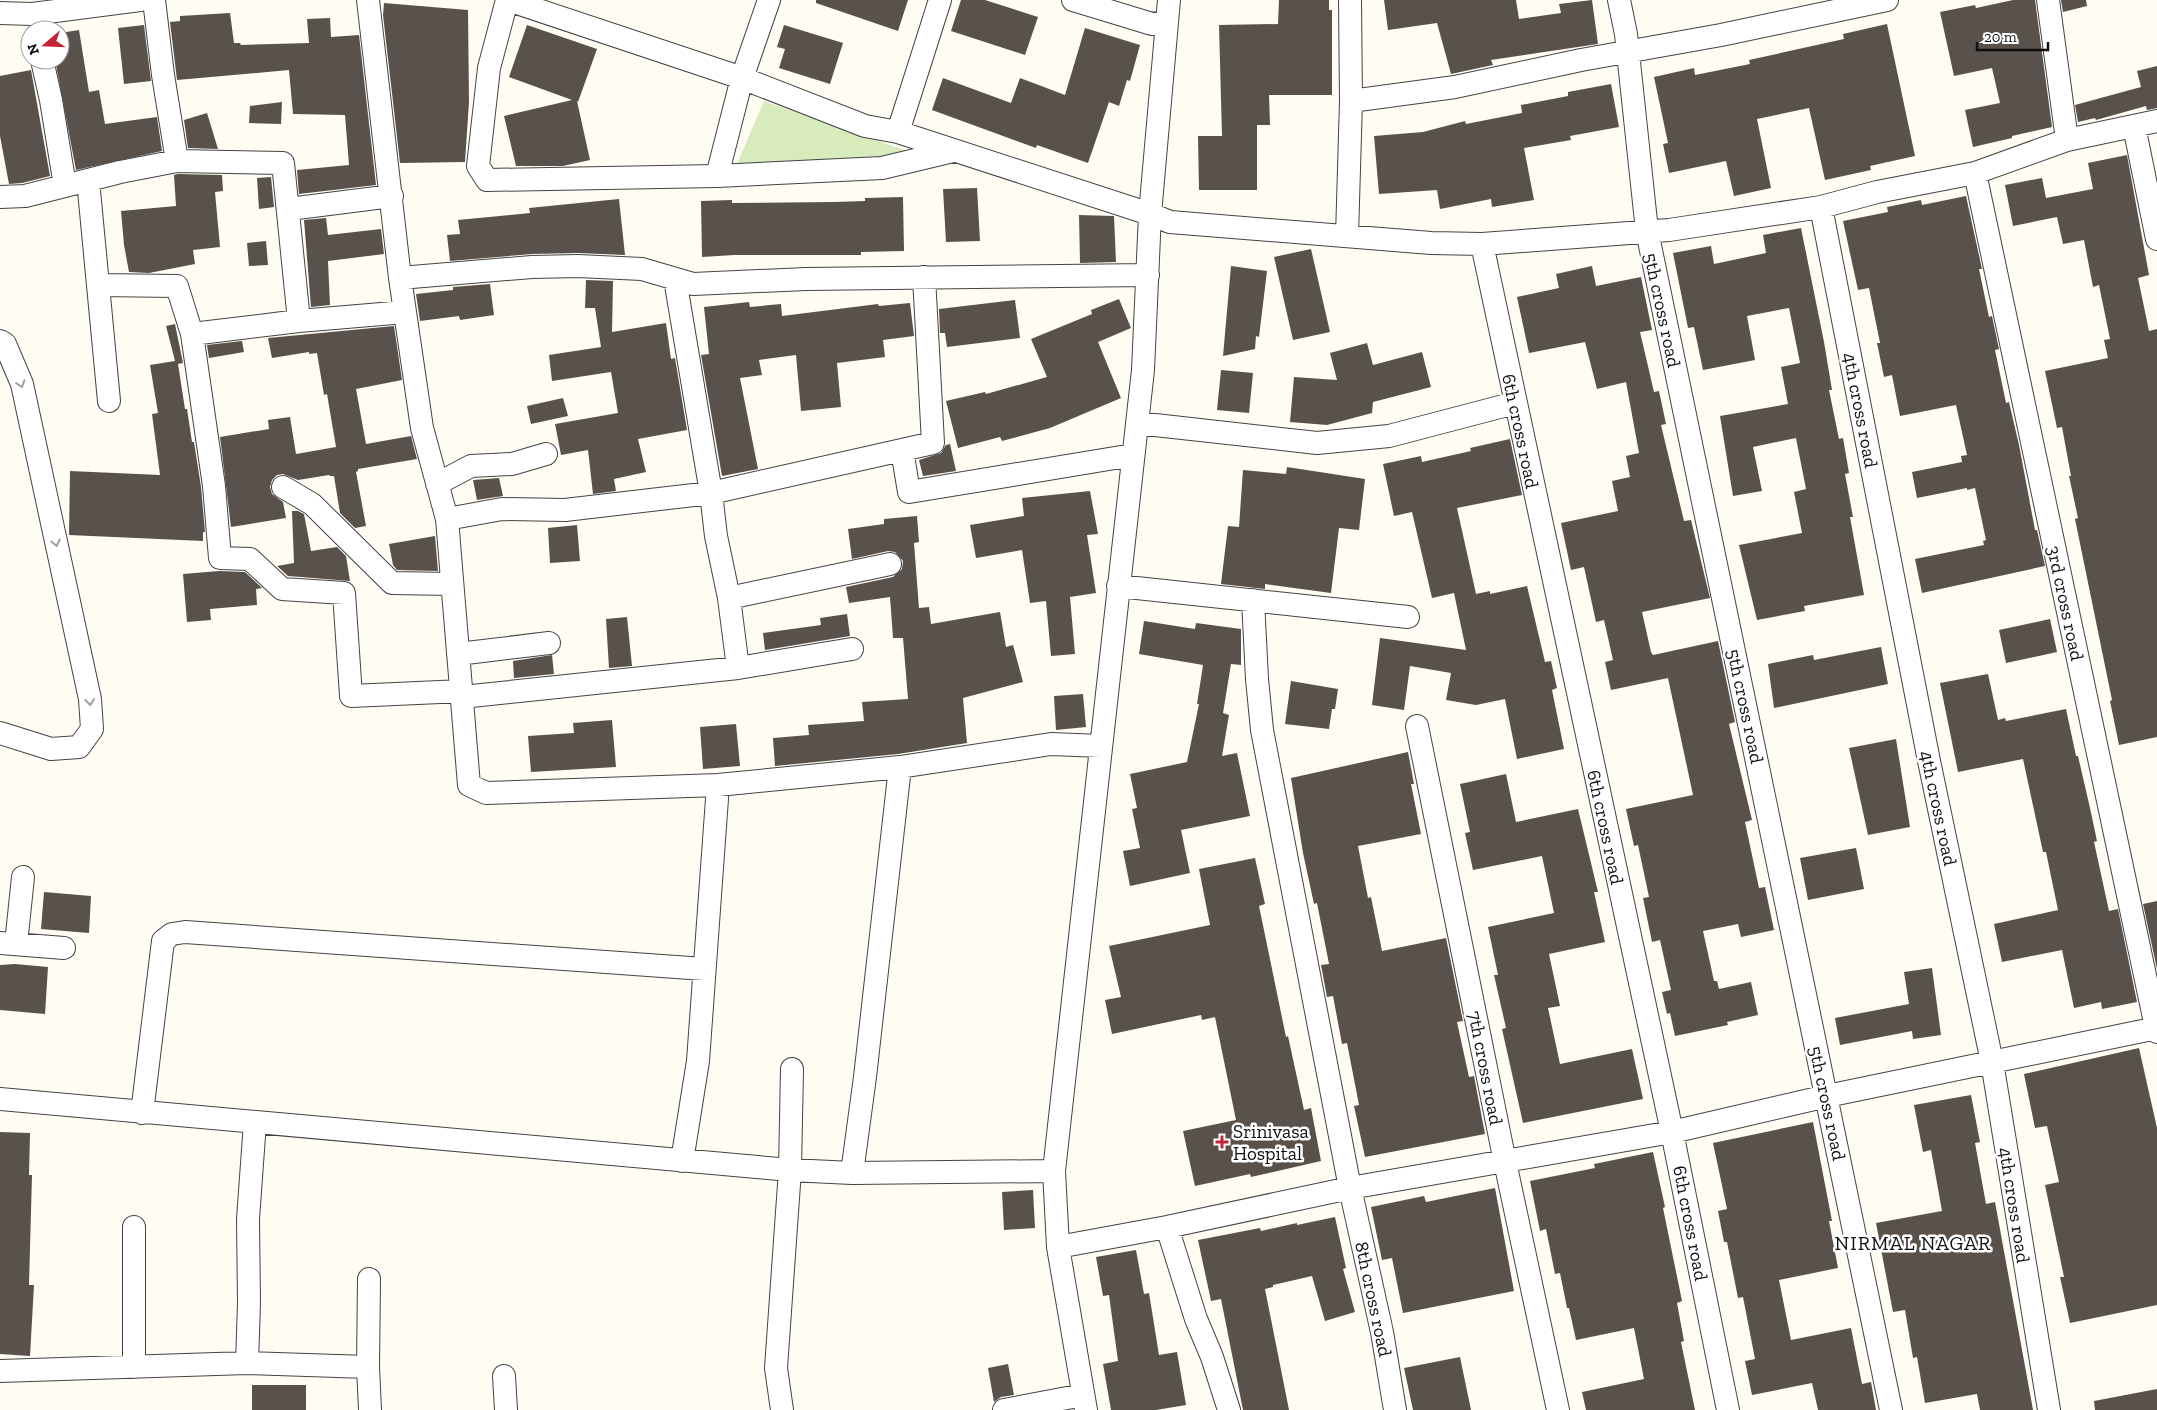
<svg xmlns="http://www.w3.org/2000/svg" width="2157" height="1410" viewBox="0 0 2157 1410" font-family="'Zilla Slab',serif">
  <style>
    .green { fill: #d7ebbc }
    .building { fill: #59514c }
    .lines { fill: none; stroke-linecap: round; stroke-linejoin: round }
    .minor-casing { stroke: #434343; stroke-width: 24 }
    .minor { stroke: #fff; stroke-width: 22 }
    .oneway { stroke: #9f9f9f }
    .poi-dot { fill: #c42535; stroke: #fff; stroke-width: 2 }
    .labels { text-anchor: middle; stroke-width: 5; stroke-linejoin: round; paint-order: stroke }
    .street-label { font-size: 19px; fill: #101010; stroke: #fff }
    .poi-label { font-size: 19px; fill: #101010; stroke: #fff; text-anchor: start }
    .neighbourhood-label { font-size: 20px; letter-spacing: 1px; fill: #101010; stroke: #fff }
  </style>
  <rect width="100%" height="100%" fill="#fffcf4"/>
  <path class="green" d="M764,101L910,152L881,160L737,164Z"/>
  <path class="building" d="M816,0H908L898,31L816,3Z
    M961,0H985L1038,17L1025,55L951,31Z
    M1279,0H1329V10H1332V95H1269L1270,125H1257V190H1199L1198,136H1222L1219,25L1278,24Z
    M1384,0H1516L1519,19L1561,13L1559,4L1592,0L1598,44L1491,60L1493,65L1451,74L1437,23L1388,30Z
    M2013,0H2035L2052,127L2012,136V138L1973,147L1965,110L2000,103L1992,68L1954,76L1940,12L1975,5L1976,8Z
    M2061,0H2086L2087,6L2063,12Z
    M384,3L468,10L469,102L465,162L400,163L383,15Z
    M230,13L234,43H240L241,45L309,43L307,19L330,18L331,37L359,35L376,185L299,194L297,170L349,165L345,115L293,114L289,70L177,80L170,22L180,21V16Z
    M1887,24L1915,156L1870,166L1871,170L1825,180L1809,108L1757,119L1771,188L1734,196L1726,161L1669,173L1663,144L1668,143L1654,77L1694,68L1695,75L1750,64L1749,60L1844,39L1843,34Z
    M144,25L151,81L124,84L118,28Z
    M527,25L597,49L578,102L577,101L590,160L563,166H516L504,116L572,100L509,77Z
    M784,25L843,43L830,84L779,68L785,49L777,47Z
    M1085,28L1140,45L1130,81L1127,80L1119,106L1109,102L1088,163L1037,145L1036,148L932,110L943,78L1011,103L1020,78L1065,95Z
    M79,30L89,92L99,90L105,124L157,117L162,151L76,170L56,65L57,60H60V33Z
    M2157,66V108L2147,110L2146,106L2096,120L2095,118L2078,122L2075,105L2141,87L2137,71Z
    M31,70L50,176L22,183L9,184L0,136V76Z
    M1611,84L1619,127L1570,136L1571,140L1524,148L1534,200L1492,207L1491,199L1440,209L1437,190L1379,194L1374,136L1423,132L1465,121L1466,124L1522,113L1521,105L1568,96V92Z
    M282,102L281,124L249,123L250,106Z
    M207,113L218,149L188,148L184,120Z
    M2127,155L2149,275L2138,278L2149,331L2157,329V737L2119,745L2110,701L2112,700L2075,519L2078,518L2069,476H2071L2062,427L2057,428L2045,371L2108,358L2104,340L2110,339L2099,285L2093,287L2084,240L2063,244L2057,217L2013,226L2005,185L2042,178L2046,198L2093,189L2088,163Z
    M178,174L222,175L223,191L215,192L220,247L193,250L195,264L149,273L129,272L124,245L121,211L176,206L174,175Z
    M271,177L274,207L259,209L257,178Z
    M977,188L980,241L946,242L943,189Z
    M1966,196L1982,269H1979L1989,317L1992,316L1999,349L1995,350L2006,403L2009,402L2019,445L2035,530H2037L2045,566L1922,593L1915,559L1984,545L1983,541L1986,540L1975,488L1967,490V488L1917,498L1912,472L1962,462L1961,456L1967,455L1956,405L1900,416L1892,375L1884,377L1877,343H1880L1869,288L1858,290L1843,221L1888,212L1887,207L1921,200L1922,205Z
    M903,197L904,251L861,252V255H734L702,257L701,201L732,200V203L834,202L865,201V198Z
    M619,199L625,255L578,253L532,254L450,261L447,235L460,234L458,220L530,213L529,208Z
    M1079,215L1114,216L1116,262L1080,263Z
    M326,218L328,235L381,229L384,254L328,261L330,305L311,307L304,220Z
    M1801,228L1824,342L1832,390H1829L1839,439L1843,438L1849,473L1845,474L1853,517H1850L1864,595L1804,606L1805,611L1757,620L1739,545L1802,533L1794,492L1806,489L1796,438L1753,447L1762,491L1733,496L1720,416L1788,404L1781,367L1800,363L1789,308L1747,316L1755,360L1703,370L1694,327L1688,328L1673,253L1711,246L1714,264L1766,253L1763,235Z
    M266,241L268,265L249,266L247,243Z
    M1311,249L1330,332L1293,340L1274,257Z
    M1231,266L1267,271L1259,337L1256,336L1255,349L1223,356Z
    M1592,266L1596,286L1641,277L1652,330L1640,332L1654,392L1659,391L1666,424L1661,425L1684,521L1691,520L1710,598L1642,612L1651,652L1653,655L1718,641L1735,722L1729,724L1752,820L1745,822L1759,888L1765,887L1774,930L1741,937L1738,924L1703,931L1714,981H1717L1719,989L1751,982L1758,1015L1727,1022L1728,1025L1675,1036L1670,1013L1667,1014L1662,992L1671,990L1660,940L1652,942L1643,898L1649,897L1638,845L1634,846L1626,809L1693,795L1668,678L1611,690L1605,662L1613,660L1604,620L1596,622L1584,567L1571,570L1561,523L1618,511L1612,481L1630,477L1626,456L1639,453L1626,382L1597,389L1585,342L1529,353L1517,297L1559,288L1556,274Z
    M586,280L613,281L612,332L666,323L671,359L675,358L687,430L638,439L646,472L614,479L616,491L593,494L588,450L561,455L555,424L618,413L611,372L552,381L549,355L601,347L595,308H585Z
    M490,284L494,315L460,320L459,316L420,321L416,294L453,290V287Z
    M1119,299L1131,328L1098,342L1121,398L1050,428L1002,441L1000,437L958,448L946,401L985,392L986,394L1047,377L1031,339L1092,314L1091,310Z
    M1015,300L1020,338L947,347L945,333H940L939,309Z
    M749,302L750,307L781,304L782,316L878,304L879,306L910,303L914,336L883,340L885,357L837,363L841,407L801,411L796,355L759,360L762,375L740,378L758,469L722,476L701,355L709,354L704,307Z
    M175,324L183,363L178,364L185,409H187L192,442H194L201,487L205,532H203V541L69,535L70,471L160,475L152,414L158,413L150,365L175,361L166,326Z
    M394,326L402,380L356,389L366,444L411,436L417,459L358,469V471L356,472L366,526L355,528L340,513L334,476H330L329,475L298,480L283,474L277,475L272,480L270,487L272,494L283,502L286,518L231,527L220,437L269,429L268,420L290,417L296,454L336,447L327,394L324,395L317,353L309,354V352L272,358L268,338Z
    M242,341L244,352L209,358L207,345Z
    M1367,343L1373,365L1422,352L1431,387L1373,402L1372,413L1327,425L1290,422L1294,377L1337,380L1330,353Z
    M1221,370L1253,373L1249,413L1217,410Z
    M563,398L568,416L531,424L527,406Z
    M1510,439L1522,495L1457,508L1476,594L1490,591V594L1527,586L1545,662L1551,661L1557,688L1552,690L1564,749L1517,759L1505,699L1476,705L1446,700L1451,673L1410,666L1404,710L1372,705L1380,638L1466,650L1454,593L1432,598L1412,512L1394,516L1383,464L1421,456L1422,462L1471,451L1470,448Z
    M950,444L956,471L923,476L919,460L941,453L946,445Z
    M1287,467L1365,479L1359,530L1339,528L1331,593L1265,584V589L1221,584L1228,526L1239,527L1243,470L1286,474Z
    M499,478L503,496L477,500L473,480Z
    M1090,491L1098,534L1087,535L1096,593L1070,597L1075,654L1051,656L1046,601L1030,603L1022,550L976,558L970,525L1024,516L1022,498Z
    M292,511H298L304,514L311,551L337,547L346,556L350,581L288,576L277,566L294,563Z
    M917,516L919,542L914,543L919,608L929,607L931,624L1000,612L1006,647L1013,645L1023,682L963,698L967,743L898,754L775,766L773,738L809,735L808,725L864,721L862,702L908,699L903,638H893L890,597L849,603L846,587L893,577L902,569L903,561L895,552L888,551L852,559L848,529L884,524V519Z
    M577,525L580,561L550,563L548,528Z
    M435,536L438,571L397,570L393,565L389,544Z
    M219,571L245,572L262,588L256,589L257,605L210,609L211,620L187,622L183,574Z
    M847,614L850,636L765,650L763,633L821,625L820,618Z
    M627,617L632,666L609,668L606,619Z
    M2050,619L2057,652L2006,663L1999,630Z
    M1144,621L1195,629L1196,623L1241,629V665L1231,664L1223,713L1229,715L1222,756L1237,753L1250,816L1181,830L1190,873L1130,886L1123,851L1140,848L1132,809L1137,808L1130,774L1187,762L1199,704H1197L1203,665L1139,654Z
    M1881,647L1888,684L1774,708L1768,664L1813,655L1814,660Z
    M552,655L554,674L514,678L513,661Z
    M1988,674L1998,720L2005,718L2006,721L2066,709L2076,756H2078L2090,808L2097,841L2094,842L2109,911L2118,909L2137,1002L2102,1009L2101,1002L2074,1008L2062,950L2002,962L1994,924L2058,910L2046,852H2043L2023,759L1958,772L1940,683Z
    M1291,681L1338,689L1335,709H1332L1329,729L1285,724Z
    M1083,694L1086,727L1056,730L1054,696Z
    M612,720L616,767L531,772L528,736L574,733L573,723Z
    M736,724L740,766L703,769L700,727Z
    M1896,739L1910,827L1868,835L1849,748Z
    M1408,752L1414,784H1411L1421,834L1358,846L1368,898L1371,897L1382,951L1446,938L1463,1021L1457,1022L1469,1077L1474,1076L1485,1134L1365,1157L1354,1106L1359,1105L1347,1043L1342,1044L1333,996L1327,997L1321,965L1329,964L1317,903L1314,904L1303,853L1291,778Z
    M1506,774L1516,822L1578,809L1598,892H1594L1605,942L1549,954L1560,1006L1548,1008L1560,1064L1632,1049L1643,1099L1523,1123L1502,1029L1506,1028L1494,975H1498L1488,927L1554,913L1542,856L1473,870L1465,833L1470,832L1460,784Z
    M1856,848L1864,889L1808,900L1800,858Z
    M1255,858L1265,904L1259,906L1286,1037L1288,1036L1304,1110L1311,1108L1321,1161L1251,1177L1250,1174L1195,1186L1183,1131L1236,1120L1215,1017L1202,1020L1201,1015L1112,1034L1105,1000L1121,997L1109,946L1210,925L1199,869Z
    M44,892L91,896L89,933L41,929Z
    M2157,901V969L2143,904Z
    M15,964L48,967L45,1014L0,1010V965Z
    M1932,968L1941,1035L1913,1039L1912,1031L1840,1045L1835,1018L1909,1004L1904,972Z
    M2139,1048L2157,1128V1305L2070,1323L2060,1277H2064L2045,1185L2059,1182L2047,1126L2035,1128L2024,1074Z
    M1971,1095L1980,1142L1975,1143L1986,1204L1995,1202L2033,1410H1980L1977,1394L1925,1403L1917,1357L1913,1358L1905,1310L1893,1312L1876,1223L1942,1211L1931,1150L1923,1152L1914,1105Z
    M1813,1122L1832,1221H1829L1838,1268L1779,1280L1791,1340L1851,1328L1862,1384L1871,1382L1876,1410H1818L1812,1383L1752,1395L1745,1361L1755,1359L1743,1297L1738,1298L1727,1242H1724L1718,1211L1727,1209L1713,1143Z
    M0,1132L30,1133L29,1175H32L29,1285H34L30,1356L0,1354Z
    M1653,1152L1665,1207L1663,1208L1682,1301L1677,1303L1684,1341L1681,1342L1695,1410H1586L1582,1392L1644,1379L1634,1328L1576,1340L1569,1308H1567L1560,1273L1555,1274L1546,1229L1540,1231L1530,1181L1595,1168L1594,1164Z
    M1495,1188L1514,1291L1403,1313L1392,1258L1382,1260L1371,1207L1424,1196L1426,1202Z
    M1033,1190L1035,1228L1004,1230L1002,1192Z
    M1335,1217L1346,1268L1343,1269L1355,1312L1325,1321L1312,1276L1273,1285V1287L1265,1289L1289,1410H1243L1221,1299L1211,1301L1198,1240L1260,1228L1261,1231L1297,1223V1225Z
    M1136,1250L1144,1294L1149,1293L1159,1355L1177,1352L1186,1405L1156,1410H1111L1103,1364L1118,1361L1109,1295L1103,1296L1096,1257Z
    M1460,1357L1471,1410H1413L1404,1368Z
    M1008,1364L1014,1395L1001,1397L994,1402L988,1368Z
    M252,1385H306V1410H252Z
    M2157,1389V1410H2095L2094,1401Z"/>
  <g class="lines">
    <defs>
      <path id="minor" d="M154,0L163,75L177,161
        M368,0L400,278L422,428L447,519L469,785L486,793L718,785L900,767L1051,744L1101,746
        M507,0L489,68L478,166L487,180L717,176L742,78L769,0
        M508,0L742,78L865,126L898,132L1150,214L1170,222L1431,243L1482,244L1669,230L1821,207L1877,192L1975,173L2067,140L2157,121
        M1073,0L1152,24L1167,22
        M1619,0L1626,34L1647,231L1891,1410
        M2048,0L2067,140
        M0,13L32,14L140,0
        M42,60L51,100L65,186
        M1351,101L1455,87L1581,60L1721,35L1887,0
        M2134,126L2157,239
        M898,132L940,0
        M1975,173L2157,1032
        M717,176L882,168L953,151
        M88,180L109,401
        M0,197L25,196L120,172L177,161L283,163L299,321
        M1821,207L1929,761L1992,1062L2049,1410
        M289,209L392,196
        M1347,236L1351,101L1350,0
        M1482,244L1672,1132L1728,1410
        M400,278L532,267L578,266L642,269L693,284L806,279L1148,275
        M675,279L711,493L716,536L729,598L738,668
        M98,285L177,286L192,334L214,486L220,558L250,559L282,589L344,593L351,696L462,691
        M192,334L299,321L405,312
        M0,341L5,344L22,384L90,699L92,729L79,747L51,749L0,733
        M1137,423L1317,443L1389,436L1515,403
        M902,450L909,492L1133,455
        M437,484L471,466L512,464L546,454
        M283,487L312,504L392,583L452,584
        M447,519L502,509L565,510L711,493L933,443L924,277
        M1118,586L1408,617
        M729,598L890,564
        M1253,600L1257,679L1262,730L1350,1188L1382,1332L1395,1410
        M458,654L549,643
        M462,697L738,668L852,649
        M1417,726L1505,1162L1558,1410
        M0,943L64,948
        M16,944L23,877
        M0,1099L790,1170L852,1173L1054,1171
        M142,1113L163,941L172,934L185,932L704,969
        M255,1122L248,1219L249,1303L247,1363L368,1367L370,1410
        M682,1161L698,1061L718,785
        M852,1173L865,1077L900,767
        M134,1227V1367
        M1167,1227L1196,1319L1212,1357L1229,1410
        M1058,1247L1167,1227L1350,1188L1672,1132L1827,1096L2157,1028
        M368,1367L369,1279
        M0,1371L247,1363
        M504,1376L506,1410
        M782,1410L776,1368L790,1170L792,1069
        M1004,1410L1083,1395
        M1086,1410L1058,1247L1054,1171L1143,370L1150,214L1169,0"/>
    </defs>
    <use href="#minor" class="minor-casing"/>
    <use href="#minor" class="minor"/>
  </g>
  <defs><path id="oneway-chevron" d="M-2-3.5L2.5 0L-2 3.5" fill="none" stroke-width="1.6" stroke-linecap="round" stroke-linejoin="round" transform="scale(1.25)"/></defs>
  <g class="oneway">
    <use href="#oneway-chevron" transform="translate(21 384) rotate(72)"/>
    <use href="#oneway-chevron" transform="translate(56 543) rotate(78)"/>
    <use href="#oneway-chevron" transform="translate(90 702) rotate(84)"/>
  </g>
  <path class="poi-dot" d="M1219.5 1134.5h5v5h5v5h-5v5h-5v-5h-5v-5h5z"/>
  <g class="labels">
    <g class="street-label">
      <text transform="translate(1663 310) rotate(78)" y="7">5th cross road</text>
      <text transform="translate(1861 410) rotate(79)" y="7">4th cross road</text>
      <text transform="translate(1521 431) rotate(78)" y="7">6th cross road</text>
      <text transform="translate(2066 603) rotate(78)" y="7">3rd cross road</text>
      <text transform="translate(1746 706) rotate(78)" y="7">5th cross road</text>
      <text transform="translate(1939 808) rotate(78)" y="7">4th cross road</text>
      <text transform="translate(1606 827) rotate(78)" y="7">6th cross road</text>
      <text transform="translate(1486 1068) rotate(79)" y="7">7th cross road</text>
      <text transform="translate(1828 1103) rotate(78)" y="7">5th cross road</text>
      <text transform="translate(2015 1205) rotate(81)" y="7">4th cross road</text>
      <text transform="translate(1691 1223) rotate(79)" y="7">6th cross road</text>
      <text transform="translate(1374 1299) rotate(78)" y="7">8th cross road</text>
    </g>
    <g class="poi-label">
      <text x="1233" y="1138">Srinivasa<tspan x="1233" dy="22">Hospital</tspan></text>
    </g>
    <g class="neighbourhood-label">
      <text x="1913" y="1250">NIRMAL NAGAR</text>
    </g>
  </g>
  <g transform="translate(45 45) rotate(251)"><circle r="24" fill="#ffffff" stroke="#9f9f9f"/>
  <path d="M0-4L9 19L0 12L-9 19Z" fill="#c42535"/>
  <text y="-8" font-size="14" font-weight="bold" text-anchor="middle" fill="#101010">N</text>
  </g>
  <path d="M1977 42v8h71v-8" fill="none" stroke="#101010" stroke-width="2.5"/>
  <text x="1984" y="42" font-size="15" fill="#101010" stroke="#ffffff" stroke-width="4" paint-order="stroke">20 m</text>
</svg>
